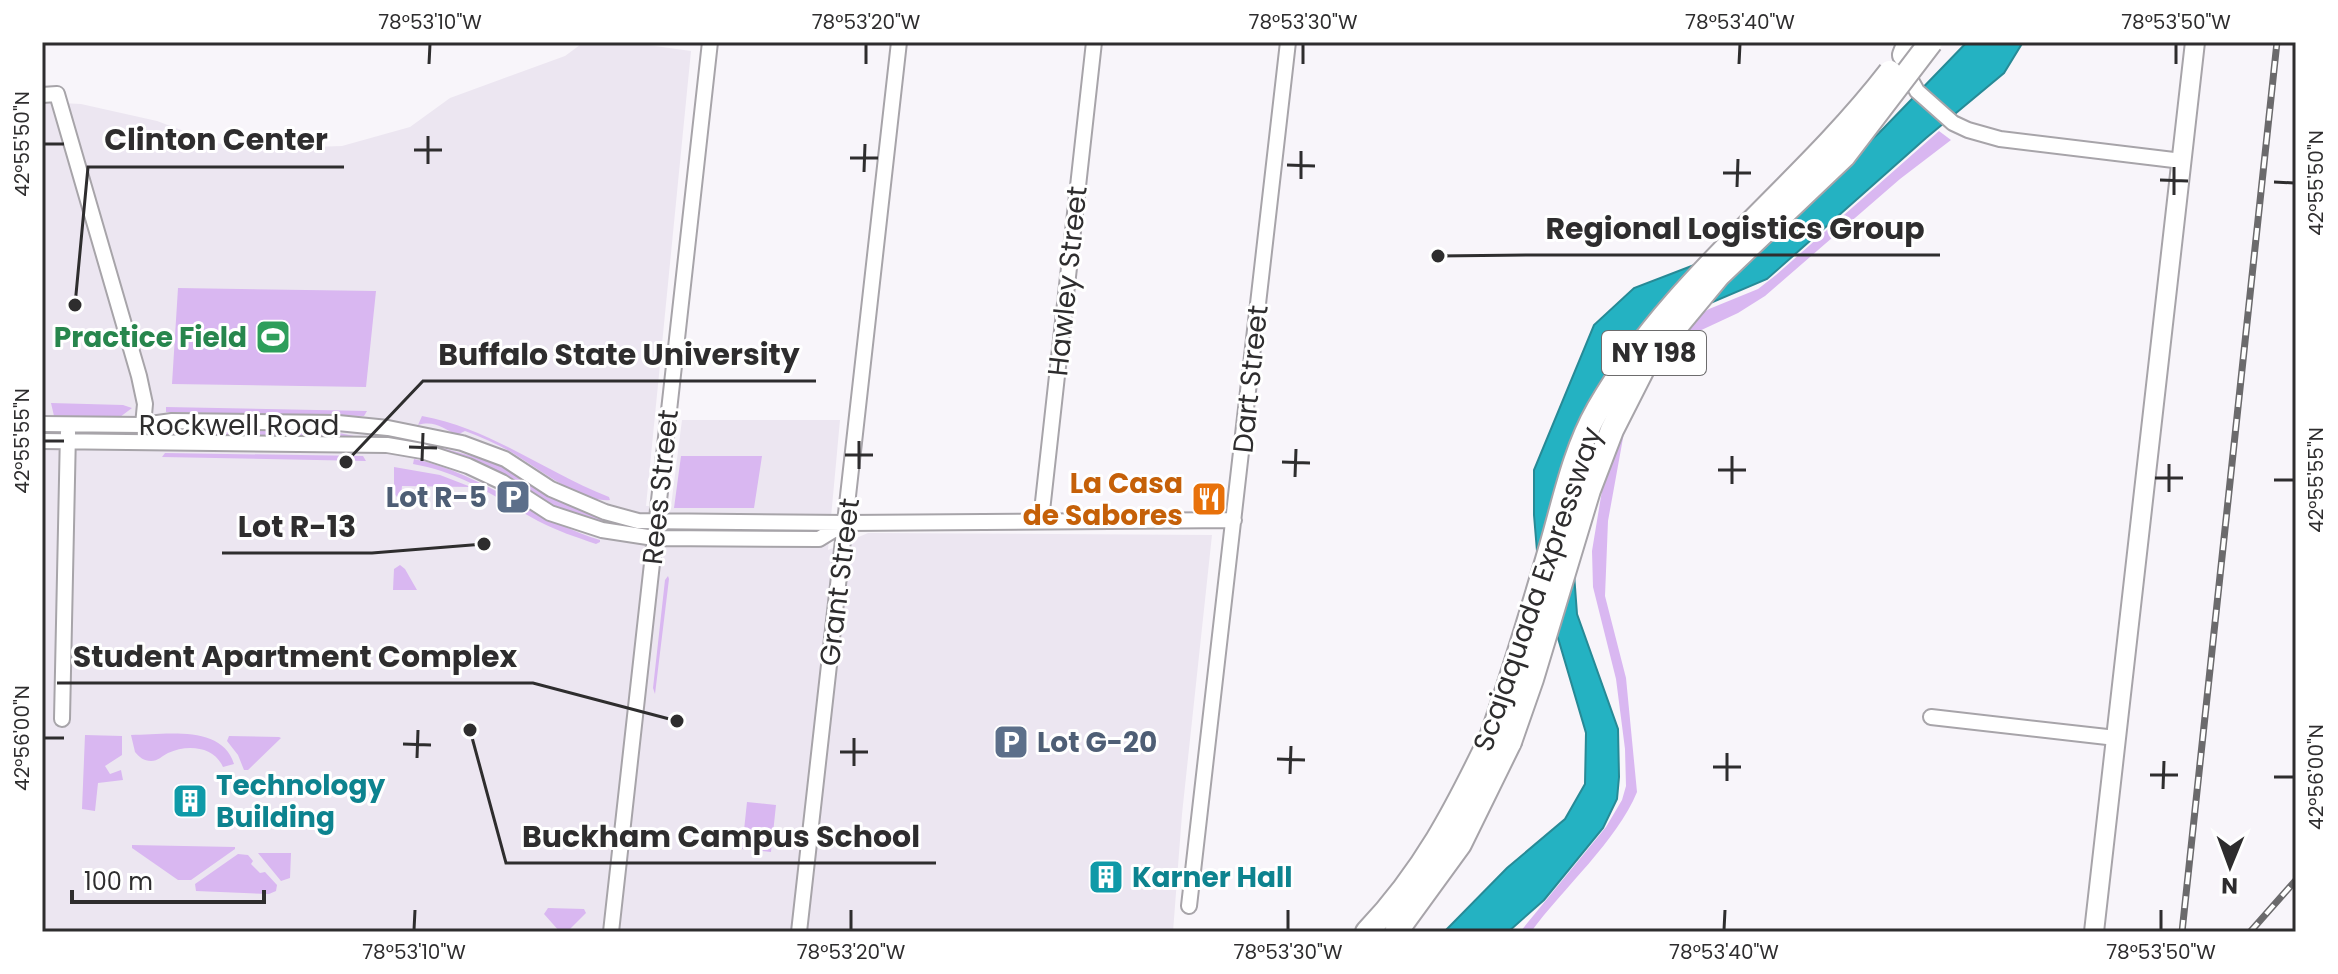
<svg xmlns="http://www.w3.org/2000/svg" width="2338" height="974" viewBox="0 0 2338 974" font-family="Poppins,sans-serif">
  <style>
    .built { fill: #ece6f1 }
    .green { fill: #d9b7f1 }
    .water { fill: #24b2c2; stroke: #278a96; stroke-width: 2 }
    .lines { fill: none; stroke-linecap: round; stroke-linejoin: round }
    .minor-casing { stroke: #a7a4a9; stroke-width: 18 }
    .major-casing { stroke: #a7a4a9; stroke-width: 22 }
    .highway-casing { stroke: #a7a4a9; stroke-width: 26 }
    .minor { stroke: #fff; stroke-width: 14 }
    .major { stroke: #fff; stroke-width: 18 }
    .highway { stroke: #fff; stroke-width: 22 }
    .rail-casing { stroke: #6b6a6c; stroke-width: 7 }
    .rail { stroke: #fff; stroke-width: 4; stroke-dasharray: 12; stroke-linecap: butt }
    .highway-bridge-casing { stroke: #a7a4a9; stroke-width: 26; stroke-linecap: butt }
    .highway-bridge { stroke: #fff; stroke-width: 22 }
    .ticks { fill: none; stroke: #2e2d2e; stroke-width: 3 }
    .labels { text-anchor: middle; stroke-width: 6; stroke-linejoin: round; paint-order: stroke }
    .shield { fill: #fff; stroke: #6d6c6d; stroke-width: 2 }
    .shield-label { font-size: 26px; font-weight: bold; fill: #2e2d2e }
    .street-label { font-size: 28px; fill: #2e2d2e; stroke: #fff }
    .leisure-label { font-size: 28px; font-weight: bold; fill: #27864d; stroke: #fff; text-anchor: end }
    .food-label { font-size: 28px; font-weight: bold; fill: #c56008; stroke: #fff; text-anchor: end }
    .service-label { font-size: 28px; font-weight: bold; fill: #4e5e75; stroke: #fff; text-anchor: end }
    .culture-label { font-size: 28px; font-weight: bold; fill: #0d838f; stroke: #fff; text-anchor: start }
    .leader { fill: none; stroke: #2e2d2e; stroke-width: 3 }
    .callout-dot { fill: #2e2d2e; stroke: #fff; stroke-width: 3 }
    .callout-label { font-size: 30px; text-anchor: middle; font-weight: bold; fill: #2e2d2e; stroke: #fff; stroke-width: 6; stroke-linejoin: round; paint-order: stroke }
    .neatline { fill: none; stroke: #2e2d2e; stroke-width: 3 }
    .ticks-label { font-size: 20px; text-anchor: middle; fill: #2e2d2e }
  </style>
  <rect width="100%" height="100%" fill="#f8f5fa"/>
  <path class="built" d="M584,42H626L691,51L646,506H671L682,420H840L828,550L868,533L1212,535L1182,814L1173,932H42V102L81,104L157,121L216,143L254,149L342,146L410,127L450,98L565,56Z"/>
  <path class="green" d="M1939,131L1951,140L1900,179L1765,296L1738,313L1680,340L1653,367L1627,416L1608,521L1605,596L1626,678L1637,792C1617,841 1563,888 1531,932H1520L1606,827L1622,800L1626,786L1625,749L1616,679L1593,587L1592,551L1607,460L1657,341L1709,309L1758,289L1776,275Z
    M178,288L376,291L366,387L172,384Z
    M51,403L123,405L132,408L120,417L54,416Z
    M166,407L367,411L364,416L166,412Z
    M422,416C492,429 545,472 609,497L610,500C581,503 536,467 511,452C497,444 481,437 465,431L457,435C443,428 434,420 418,425Z
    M172,427L319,429L364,438L167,437L166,429Z
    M416,441L494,462L588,512L637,528L593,522L558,509L473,461L414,443Z
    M165,453L363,456L366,461L162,457Z
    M681,456H762L754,508H674Z
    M414,459C482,473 534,520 600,540V542L596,544C576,537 557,531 538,521C494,497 464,473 413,464Z
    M394,467L440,475L471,487L402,486L401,496L397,497L394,493Z
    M400,565L405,569L417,590H393L394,569Z
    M668,576L669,579L655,694L653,688L665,580Z
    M85,735L122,736V755L105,766L110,774L121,770L123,780L98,783L95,811L82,809Z
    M131,735C164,735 222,724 234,764L223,767C214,746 187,744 168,753C162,756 158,761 151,761C144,761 139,757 135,752Z
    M229,736L279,737L281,738L248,770H244L238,755L227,741Z
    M747,802L776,805L771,852L742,849Z
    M132,845L235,847V849L191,880H178L132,848Z
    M258,853H291L290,878L281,881Z
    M238,854L248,855L253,861L251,864L260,873L265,872L277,885L276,891L269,894L196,891L195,884Z
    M548,908L584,909L586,913L567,932H560L544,914Z"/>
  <path class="water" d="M1967,42H2023L2004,73L1926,138L1767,279L1675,318L1613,364L1578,430L1570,520L1577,614L1618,729L1619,777L1617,799L1603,828L1544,900L1508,932H1444L1507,868L1565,819L1585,784L1586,733L1558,638L1542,611L1534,515V470L1594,325L1634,288L1702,262L1814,191L1879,133Z"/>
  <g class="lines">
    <defs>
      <path id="minor" d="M1904,68L1917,91L1953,123L1968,130L2000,139L2182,161
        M42,95L57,94L139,376L145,404L143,425
        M42,424L143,425L172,421L338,423L388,428L462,443L505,459L551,489L605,512L638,521L846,523L1234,520
        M42,441L387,445L422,451L468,466L502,482L550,513L602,530L654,538L819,539L845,523
        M1041,520L1094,42
        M1931,717L2116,738
        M62,719L68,432
        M1189,906L1288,42
        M611,932L710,42
        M799,932L899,42"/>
      <path id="major" d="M2094,932L2195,42"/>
      <path id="highway" d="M1904,55L1909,42
        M1367,932C1424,872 1456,810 1491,737
        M1396,932L1460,844L1510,742"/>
    </defs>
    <use href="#minor" class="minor-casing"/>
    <use href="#major" class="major-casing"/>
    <use href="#highway" class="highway-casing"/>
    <use href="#minor" class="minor"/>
    <use href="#major" class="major"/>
    <use href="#highway" class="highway"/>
    <defs>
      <path id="rail" d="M2182,932L2277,42
        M2250,932L2296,880"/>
    </defs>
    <use href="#rail" class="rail-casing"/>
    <use href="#rail" class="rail"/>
    <defs>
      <path id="highway-bridge" d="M1491,737C1513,674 1532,611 1551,546C1564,501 1574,451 1598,409C1673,278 1799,190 1890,72
        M1510,742L1532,679L1589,490L1612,430L1646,363L1719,275L1844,156L1931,42"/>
    </defs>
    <use href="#highway-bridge" class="highway-bridge-casing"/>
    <use href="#highway-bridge" class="highway-bridge"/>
  </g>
  <path class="ticks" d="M429,64L430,44M866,64V44M1303,64V44M1739,64L1740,44M2176,64V44M44,144H64M414,150H442M850,158H878M428,164V136M1287,165L1315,166M864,172L865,144M1723,173H1751M1301,179V151M2160,180L2188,181M2274,182L2294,183M1737,187L1738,159M2174,195V167M44,441H64M409,447L437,448M845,455H873M422,461L423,433M1282,462L1310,463M859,469V441M1718,470H1746M1295,477L1296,449M2155,478H2183M2274,480H2294M1732,484V456M2169,492V464M44,738H64M403,744L431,745M840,752H868M417,758L418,730M1277,759L1305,760M854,766V738M1713,767H1741M1290,774L1291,746M2150,775H2178M2274,777H2294M1727,781V753M2163,789L2164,761M414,930L415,910M851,930V910M1288,930V910M1724,930L1725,910M2161,930V910"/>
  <defs>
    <symbol id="stadium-square" viewBox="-11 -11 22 22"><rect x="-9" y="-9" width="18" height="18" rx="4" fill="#2e9e5b" stroke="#fff"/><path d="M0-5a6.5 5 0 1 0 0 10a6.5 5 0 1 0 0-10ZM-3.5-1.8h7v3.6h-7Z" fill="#fff"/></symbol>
    <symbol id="parking-square" viewBox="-11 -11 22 22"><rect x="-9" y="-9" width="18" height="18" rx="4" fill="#5c6f8a" stroke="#fff"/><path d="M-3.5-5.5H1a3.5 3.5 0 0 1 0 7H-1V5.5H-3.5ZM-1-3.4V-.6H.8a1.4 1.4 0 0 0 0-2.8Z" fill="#fff"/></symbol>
    <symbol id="restaurant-square" viewBox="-11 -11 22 22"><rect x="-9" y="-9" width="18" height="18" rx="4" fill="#e8710a" stroke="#fff"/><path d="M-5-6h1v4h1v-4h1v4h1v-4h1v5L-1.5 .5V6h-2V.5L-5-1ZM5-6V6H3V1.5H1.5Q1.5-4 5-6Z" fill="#fff"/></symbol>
    <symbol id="building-square" viewBox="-11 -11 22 22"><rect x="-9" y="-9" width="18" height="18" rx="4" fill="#0f9aa8" stroke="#fff"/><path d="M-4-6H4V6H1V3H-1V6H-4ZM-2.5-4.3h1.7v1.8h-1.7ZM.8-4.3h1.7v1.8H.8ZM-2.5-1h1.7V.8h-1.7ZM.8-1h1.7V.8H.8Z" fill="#fff"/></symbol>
  </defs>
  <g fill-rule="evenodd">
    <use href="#stadium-square" x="253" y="317" width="40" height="40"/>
    <use href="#parking-square" x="493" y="477" width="40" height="40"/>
    <use href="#restaurant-square" x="1189" y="479" width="40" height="40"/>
    <use href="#parking-square" x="991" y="722" width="40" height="40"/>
    <use href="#building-square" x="170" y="781" width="40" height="40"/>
    <use href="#building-square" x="1086" y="857" width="40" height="40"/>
  </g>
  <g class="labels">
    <rect class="shield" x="1602" y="331" width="104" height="44" rx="6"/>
    <g class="shield-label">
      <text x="1654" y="362">NY 198</text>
    </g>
    <g class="street-label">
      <text transform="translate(1067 281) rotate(-84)" y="10">Hawley Street</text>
      <text transform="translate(1250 379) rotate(-84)" y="10">Dart Street</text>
      <text x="239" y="435">Rockwell Road</text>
      <text transform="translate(660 487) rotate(-84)" y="10">Rees Street</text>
      <text transform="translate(839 582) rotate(-83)" y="10">Grant Street</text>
      <text transform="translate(1537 589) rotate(-71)" y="10">Scajaquada Expressway</text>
    </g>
    <g class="leisure-label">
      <text x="247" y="347">Practice Field</text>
    </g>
    <g class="food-label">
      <text x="1183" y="493">La Casa<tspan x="1183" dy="32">de Sabores</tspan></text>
    </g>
    <g class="service-label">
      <text x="487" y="507">Lot R-5</text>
      <text x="1037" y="752" text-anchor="start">Lot G-20</text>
    </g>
    <g class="culture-label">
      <text x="216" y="795">Technology<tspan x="216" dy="32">Building</tspan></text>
      <text x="1132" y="887">Karner Hall</text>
    </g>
  </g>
  <path class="leader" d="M75 305L88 167H344M1438 256L1529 255H1940M346 462L423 381H816M484 544L372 553H222M677 721L533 683H57M470 730L506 863H936"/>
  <g class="callout-dot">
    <circle cx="75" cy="305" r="8"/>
    <circle cx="1438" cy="256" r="8"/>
    <circle cx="346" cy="462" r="8"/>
    <circle cx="484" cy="544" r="8"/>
    <circle cx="677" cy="721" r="8"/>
    <circle cx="470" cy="730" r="8"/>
  </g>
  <g class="callout-label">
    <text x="216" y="150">Clinton Center</text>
    <text x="1735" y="239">Regional Logistics Group</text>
    <text x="619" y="365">Buffalo State University</text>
    <text x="297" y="537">Lot R-13</text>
    <text x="295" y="667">Student Apartment Complex</text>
    <text x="721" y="847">Buckham Campus School</text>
  </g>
  <rect width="2338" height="974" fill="none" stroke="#ffffff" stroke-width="88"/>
  <g transform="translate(2230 866) rotate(181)" stroke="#ffffff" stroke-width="6" paint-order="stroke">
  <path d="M0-6L14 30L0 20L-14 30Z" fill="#2e2d2e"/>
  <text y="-12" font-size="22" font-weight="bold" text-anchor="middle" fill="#2e2d2e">N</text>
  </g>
  <path d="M72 890v12h192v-12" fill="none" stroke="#2e2d2e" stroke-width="4"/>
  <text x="84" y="890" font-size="24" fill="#2e2d2e" stroke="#ffffff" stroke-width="6" paint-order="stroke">100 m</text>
  <rect x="44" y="44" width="2250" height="886" class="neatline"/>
  <g class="ticks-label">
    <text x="430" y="29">78°53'10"W</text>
    <text x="866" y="29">78°53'20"W</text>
    <text x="1303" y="29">78°53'30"W</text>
    <text x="1740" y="29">78°53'40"W</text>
    <text x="2176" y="29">78°53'50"W</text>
    <text transform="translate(22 144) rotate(-90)" y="7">42°55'50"N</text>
    <text transform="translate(2316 183) rotate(-90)" y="7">42°55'50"N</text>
    <text transform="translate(22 441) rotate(-90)" y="7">42°55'55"N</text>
    <text transform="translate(2316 480) rotate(-90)" y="7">42°55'55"N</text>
    <text transform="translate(22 738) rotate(-90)" y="7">42°56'00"N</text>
    <text transform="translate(2316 777) rotate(-90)" y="7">42°56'00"N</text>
    <text x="414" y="959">78°53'10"W</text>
    <text x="851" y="959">78°53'20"W</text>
    <text x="1288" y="959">78°53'30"W</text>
    <text x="1724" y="959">78°53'40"W</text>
    <text x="2161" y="959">78°53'50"W</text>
  </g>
</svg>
